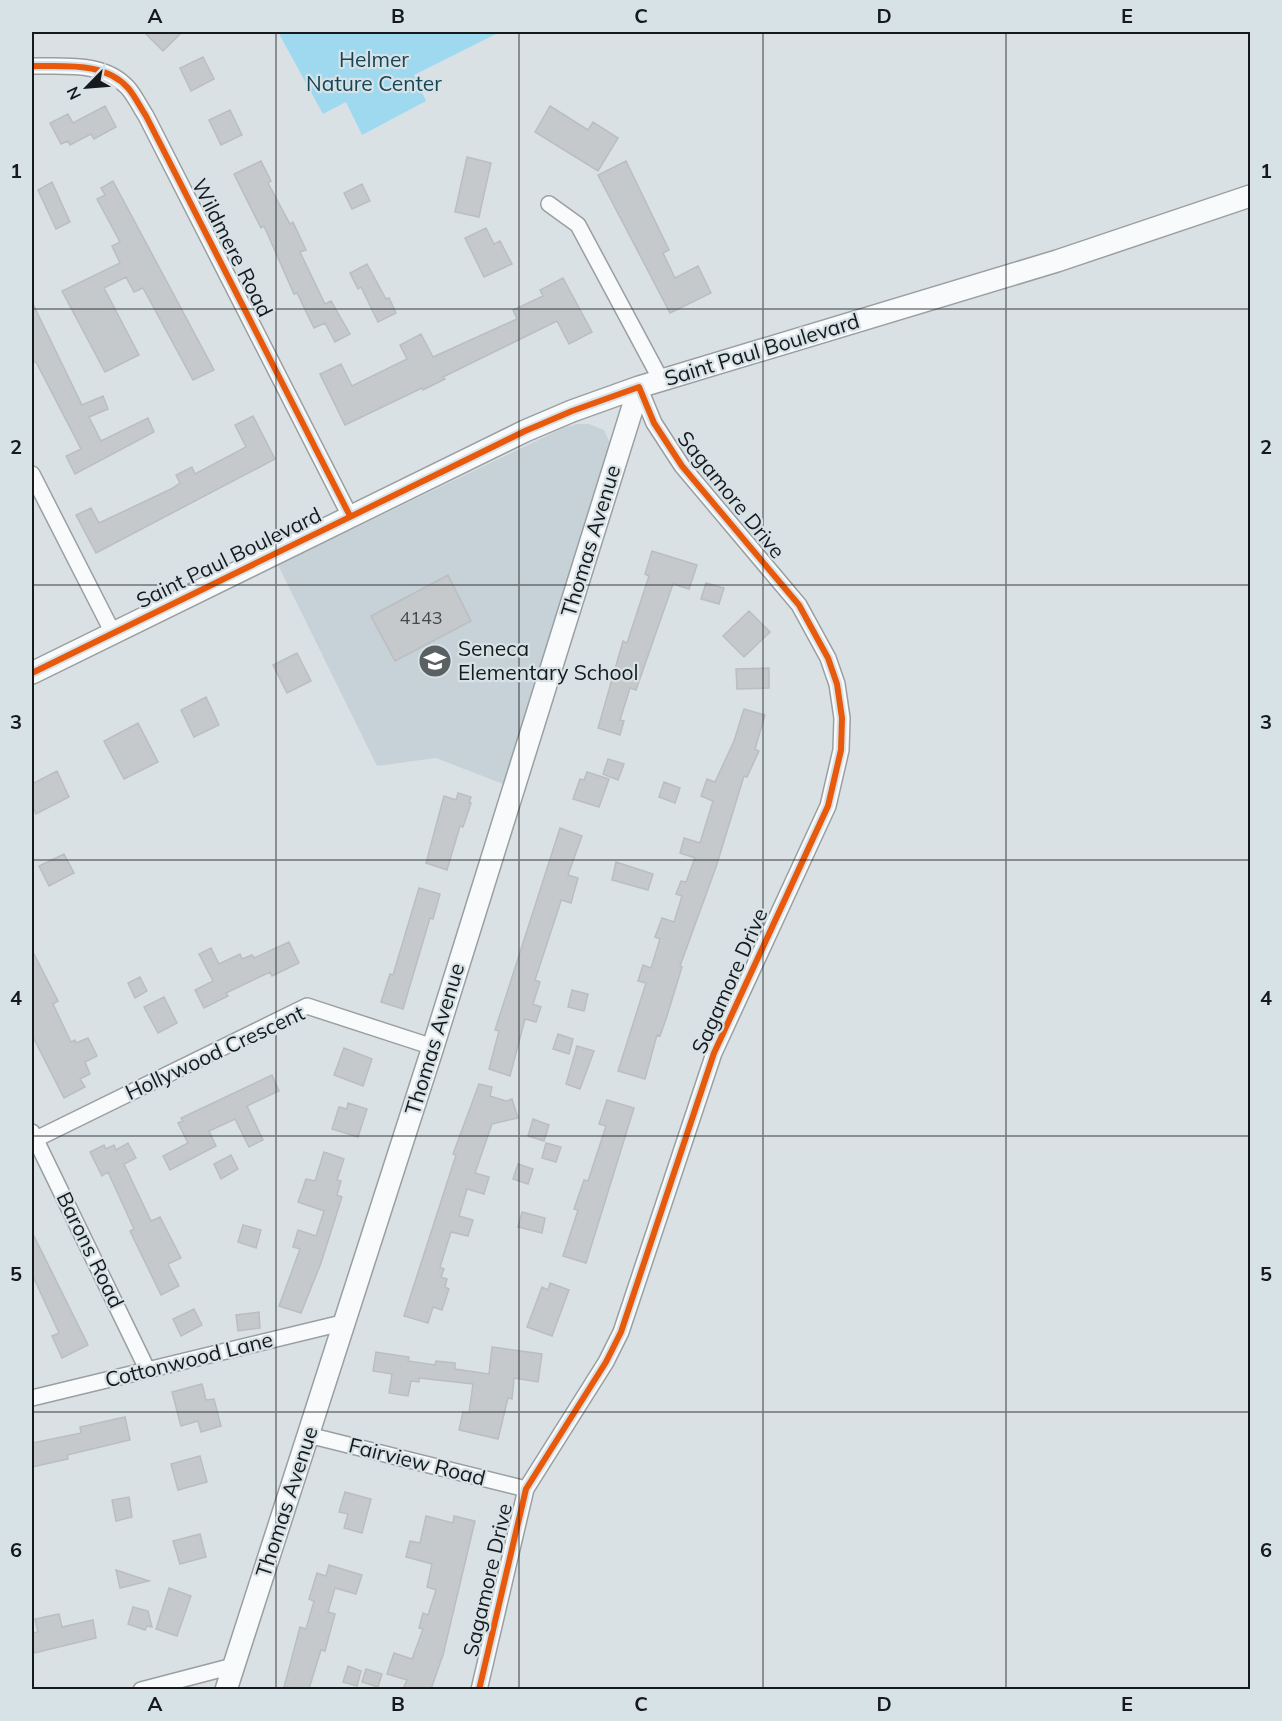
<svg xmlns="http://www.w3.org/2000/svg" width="1282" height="1721" viewBox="0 0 1282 1721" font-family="Mulish,sans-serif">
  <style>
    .built { fill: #c6d2d8 }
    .green { fill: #9fd9ef }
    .building { fill: #c5c9cc; stroke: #babec1; stroke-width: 1.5 }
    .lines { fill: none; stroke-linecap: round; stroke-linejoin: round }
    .street-casing { stroke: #9a9fa1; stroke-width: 18 }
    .secondary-casing { stroke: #9a9fa1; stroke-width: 24 }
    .street { stroke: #f9fafb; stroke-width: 15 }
    .secondary { stroke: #f9fafb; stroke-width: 21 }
    .cycleway-casing { stroke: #d7e2e7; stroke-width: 10 }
    .cycleway { stroke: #e8590c; stroke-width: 6 }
    .grid { fill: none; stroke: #161a1c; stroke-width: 1.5; stroke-opacity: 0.55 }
    .labels { text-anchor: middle; stroke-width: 4.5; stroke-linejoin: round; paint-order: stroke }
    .number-label { font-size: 18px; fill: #44484a }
    .park-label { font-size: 21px; fill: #154556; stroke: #d7e2e7 }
    .street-label { font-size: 21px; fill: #161a1c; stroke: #d7e2e7 }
    .poi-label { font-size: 21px; fill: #161a1c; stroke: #d7e2e7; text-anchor: start }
    .neatline { fill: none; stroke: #161a1c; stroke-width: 2 }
    .grid-label { font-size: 20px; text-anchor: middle; font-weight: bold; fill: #161a1c }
  </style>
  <rect width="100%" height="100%" fill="#dae1e4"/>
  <path class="built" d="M577,424H589L604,430L613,450L503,784L436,758L377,766L278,565L563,428Z"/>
  <path class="green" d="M278,32H500L414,75L426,101L362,135L346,102L323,114Z"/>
  <path class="building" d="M144,32H182L163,51Z
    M203,57L214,79L191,91L180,68Z
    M105,106L116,127L94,139L91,134L70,145L68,141L61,144L50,123L68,114L73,123Z
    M550,106L588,130L593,122L618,138L598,171L535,132Z
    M230,110L242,135L221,145L209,120Z
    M467,157L491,163L479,217L455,212Z
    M261,161L271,181L268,183L290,224L293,222L306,250L300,252L325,304L331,301L350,334L335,342L325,323L314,328L297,293L294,294L264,226L261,228L234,174Z
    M626,161L669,250L663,253L675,278L698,266L711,293L670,313L598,175Z
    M113,181L214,370L193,380L143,288L134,292L126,277L104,288L139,355L105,372L62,291L120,263L112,246L120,242L97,199L105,195L101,188Z
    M52,182L70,222L56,229L38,190Z
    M362,184L370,201L352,209L344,193Z
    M486,228L494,244L500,241L512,264L484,277L465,238Z
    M367,264L386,299L389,298L396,313L378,322L361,287L358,289L350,273Z
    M563,278L592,332L569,344L557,321L443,377L445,379L423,390L422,388L345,425L320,374L341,364L352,386L407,359L400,345L421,334L433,357L517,319L513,310L543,296L540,290Z
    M32,302L82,405L103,396L108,409L89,417L101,441L148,418L154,432L75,474L66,456L81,449L36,362H32Z
    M253,416L275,459L96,553L76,515L91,508L99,523L171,489L180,483L176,475L192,467L195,474L246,447L235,425Z
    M652,551L697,565L689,589L673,584L636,690L630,688L620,720L624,721L620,735L598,728L623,641L627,643L649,576L645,574Z
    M448,575L471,621L395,661L371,616Z
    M706,583L724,588L719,604L701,599Z
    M749,611L770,632L744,657L723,636Z
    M297,653L311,681L287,693L273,665Z
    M769,668V688L737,689L736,669Z
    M206,697L219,725L194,737L181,710Z
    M744,709L765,715L755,749L759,751L747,777L744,776L716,867L680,966L682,967L667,1016L660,1036L657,1035L645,1079L618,1071L646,983L638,981L643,965L651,968L660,939L655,937L662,918L674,922L682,896L676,894L681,881L686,882L695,858L680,853L684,838L700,843L713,801L701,796L707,779L715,782L734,741Z
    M138,723L158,762L124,779L104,741Z
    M608,759L624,764L618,780L603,774Z
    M57,771L69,797L36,814L32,805V784Z
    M587,772L609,779L599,807L573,799L580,779L584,780Z
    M664,782L680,788L675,803L659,797Z
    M458,793L471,797L469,803H471L463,827L460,826L447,870L426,863L444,796L456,800Z
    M560,828L582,836L568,875L578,878L571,903L561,900L560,904L535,980L540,982L533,1004L541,1007L536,1022L525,1019L510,1076L489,1069L499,1031L495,1030Z
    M64,854L74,873L49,886L39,866Z
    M616,862L653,874L648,890L612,880Z
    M419,888L440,894L433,919L430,918L403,1009L381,1002L390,974L393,975Z
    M289,942L299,963L272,976L270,972L226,993L228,996L204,1008L195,990L213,981L199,954L211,948L219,964L240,954L242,959L252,955L254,958Z
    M32,950L58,1001L53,1004L71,1042L75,1040L76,1043L88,1038L97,1056L85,1062L90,1074L80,1079L85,1087L64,1098L32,1035Z
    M140,977L147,991L135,998L128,983Z
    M572,990L588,994L584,1011L568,1007Z
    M164,997L177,1023L158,1033L144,1007Z
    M558,1034L573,1039L569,1054L553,1049Z
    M577,1046L594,1051L580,1089L566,1084Z
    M344,1048L372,1059L363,1086L334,1075Z
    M272,1075L279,1091L247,1106L263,1140L249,1147L235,1119L209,1131L216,1146L170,1170L163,1156L188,1143L178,1123L183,1121L181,1118Z
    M479,1084L492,1087L490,1096L506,1101L512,1099L518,1118L492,1124L475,1173L489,1177L484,1194L467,1189L459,1216L473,1220L468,1236L451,1232L440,1267L444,1269L441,1277L447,1279L445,1287L449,1289L442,1310L433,1307L428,1323L404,1316L456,1155L453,1154Z
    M607,1100L634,1108L586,1263L563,1256L578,1210L574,1209L584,1180L588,1181L606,1126L599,1124Z
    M348,1103L367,1109L358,1137L332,1129L339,1107L347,1109Z
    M533,1119L549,1125L544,1141L528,1136Z
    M128,1143L136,1158L124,1164L151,1221L160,1217L181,1258L168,1264L179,1286L161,1295L130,1231L134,1229L108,1172L102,1176L90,1152L104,1145L106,1149L114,1145L116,1150Z
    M546,1143L561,1147L556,1162L542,1158Z
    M324,1152L344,1159L337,1180L341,1181L337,1195L342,1197L321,1263L301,1313L279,1306L300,1249L293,1247L298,1230L316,1236L324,1211L298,1202L306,1179L315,1181Z
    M231,1155L238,1169L221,1179L214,1164Z
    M518,1164L533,1169L528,1184L513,1179Z
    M522,1212L545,1218L542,1233L518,1227Z
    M243,1225L261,1230L256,1248L238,1242Z
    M32,1232L88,1345L62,1358L52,1336L59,1333L32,1274Z
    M550,1283L569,1290L552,1336L527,1327L542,1287L548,1290Z
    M194,1309L202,1325L181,1336L173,1319Z
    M259,1312L260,1328L238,1331L236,1315Z
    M492,1347L542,1354L538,1382L514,1378L512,1399L508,1398L498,1439L459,1430L463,1412L469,1413L473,1384L419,1378V1382L411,1381L408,1396L389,1393L392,1374L373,1371L376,1352L409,1357L408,1361L435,1365L436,1361L455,1363V1369L489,1374Z
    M202,1384L206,1400L214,1399L221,1426L201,1432L198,1421L181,1426L172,1392Z
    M125,1417L130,1440L67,1455L68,1459L32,1467V1443L81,1433L80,1427Z
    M200,1456L207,1482L178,1490L171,1464Z
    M345,1492L371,1499L362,1533L344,1528L348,1514L339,1512Z
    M129,1497L132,1517L116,1521L112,1500Z
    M426,1516L453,1523L454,1516L475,1521L443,1655L431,1689H403L407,1680L387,1674L394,1653L412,1659L423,1629L419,1628L423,1613L428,1615L436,1590L427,1587L432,1564L406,1557L410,1541L420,1543Z
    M200,1534L206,1557L180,1564L173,1541Z
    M329,1565L362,1575L356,1594L335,1588L328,1612L335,1614L325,1651L321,1650L309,1689L284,1687L300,1627L306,1629L314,1601L309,1599L317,1573L326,1576Z
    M116,1570L149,1581L120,1588Z
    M169,1588L191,1596L177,1636L156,1629Z
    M133,1607L148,1611L152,1627L147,1626L145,1630L128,1624Z
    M59,1614L62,1627L93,1620L96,1638L34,1653L32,1633L38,1632L35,1619Z
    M348,1666L361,1671L357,1686L343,1682Z
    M366,1669L382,1674L378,1687L362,1682Z"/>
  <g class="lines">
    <defs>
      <path id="street" d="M32,66C64,67 104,61 128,88C135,96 140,107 146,116L350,516
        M549,204L578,225L661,380
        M32,474L113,633
        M32,1132L147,1369
        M36,1139L307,1006L433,1047
        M32,1398L346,1322
        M308,1435L526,1489
        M141,1690L233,1666
        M479,1690L526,1489L606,1362L621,1332L714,1053L828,806L841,750L842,718L837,684L828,658L799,605L682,466L654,423L639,387"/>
      <path id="secondary" d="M32,673L525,431L572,411L639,387L1057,261L1250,196
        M226,1690L433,1047L639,387"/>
    </defs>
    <use href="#street" class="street-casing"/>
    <use href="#secondary" class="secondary-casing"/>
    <use href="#street" class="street"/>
    <use href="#secondary" class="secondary"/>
    <defs>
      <path id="cycleway" d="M32,66C64,67 104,61 128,88C135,96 140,107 146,116L350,516
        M32,673L525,431L572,411L639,387L654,423L682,466L799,605L828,658L837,684L842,718L841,750L828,806L714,1053L621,1332L606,1362L526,1489L479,1690"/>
    </defs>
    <use href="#cycleway" class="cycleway-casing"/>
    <use href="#cycleway" class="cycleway"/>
  </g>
  <path class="grid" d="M276,32V1690M519,32V1690M763,32V1690M1006,32V1690M32,309H1250M32,585H1250M32,860H1250M32,1136H1250M32,1412H1250"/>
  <defs>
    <symbol id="school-disc" viewBox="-11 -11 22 22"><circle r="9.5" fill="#5b6062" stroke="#d7e2e7"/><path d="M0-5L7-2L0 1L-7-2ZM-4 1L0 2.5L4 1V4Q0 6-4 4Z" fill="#fff"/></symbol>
  </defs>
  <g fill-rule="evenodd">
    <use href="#school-disc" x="416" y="642" width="38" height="38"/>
  </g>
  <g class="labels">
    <g class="number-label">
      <text x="421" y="624">4143</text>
    </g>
    <g class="park-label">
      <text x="374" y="67">Helmer<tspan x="374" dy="24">Nature Center</tspan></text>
    </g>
    <g class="street-label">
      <text transform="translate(232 248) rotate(63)" y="7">Wildmere Road</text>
      <text transform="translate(762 350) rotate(-17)" y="7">Saint Paul Boulevard</text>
      <text transform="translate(731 495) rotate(51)" y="7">Sagamore Drive</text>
      <text transform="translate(591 541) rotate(-73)" y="7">Thomas Avenue</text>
      <text transform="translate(229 558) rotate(-26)" y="7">Saint Paul Boulevard</text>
      <text transform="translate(730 981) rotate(-66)" y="7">Sagamore Drive</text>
      <text transform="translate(435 1039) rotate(-73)" y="7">Thomas Avenue</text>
      <text transform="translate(215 1053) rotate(-25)" y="7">Hollywood Crescent</text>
      <text transform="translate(90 1250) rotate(64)" y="7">Barons Road</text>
      <text transform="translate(189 1360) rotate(-14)" y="7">Cottonwood Lane</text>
      <text transform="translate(417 1462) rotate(14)" y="7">Fairview Road</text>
      <text transform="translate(287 1502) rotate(-72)" y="7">Thomas Avenue</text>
      <text transform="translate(488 1580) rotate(-77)" y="7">Sagamore Drive</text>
    </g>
    <g class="poi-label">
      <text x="458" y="656">Seneca<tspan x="458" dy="24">Elementary School</tspan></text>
    </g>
  </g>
  <rect width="1282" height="1721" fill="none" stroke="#d7e2e7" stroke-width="66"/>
  <g transform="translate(87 87) rotate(245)" stroke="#d7e2e7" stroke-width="4.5" paint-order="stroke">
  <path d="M0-4.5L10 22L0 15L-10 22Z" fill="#161a1c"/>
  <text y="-9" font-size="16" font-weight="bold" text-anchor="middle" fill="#161a1c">N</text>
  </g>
  <rect x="33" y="33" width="1216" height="1655" class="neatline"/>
  <g class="grid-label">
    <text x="155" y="23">A</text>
    <text x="398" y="23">B</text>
    <text x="641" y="23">C</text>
    <text x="884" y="23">D</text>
    <text x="1127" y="23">E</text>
    <text x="16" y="178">1</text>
    <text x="1266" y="178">1</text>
    <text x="16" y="454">2</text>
    <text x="1266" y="454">2</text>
    <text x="16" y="729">3</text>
    <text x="1266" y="729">3</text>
    <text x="16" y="1005">4</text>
    <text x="1266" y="1005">4</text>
    <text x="16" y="1281">5</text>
    <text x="1266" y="1281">5</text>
    <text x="16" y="1557">6</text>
    <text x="1266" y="1557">6</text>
    <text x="155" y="1711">A</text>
    <text x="398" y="1711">B</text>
    <text x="641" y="1711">C</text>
    <text x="884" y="1711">D</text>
    <text x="1127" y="1711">E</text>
  </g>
</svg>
